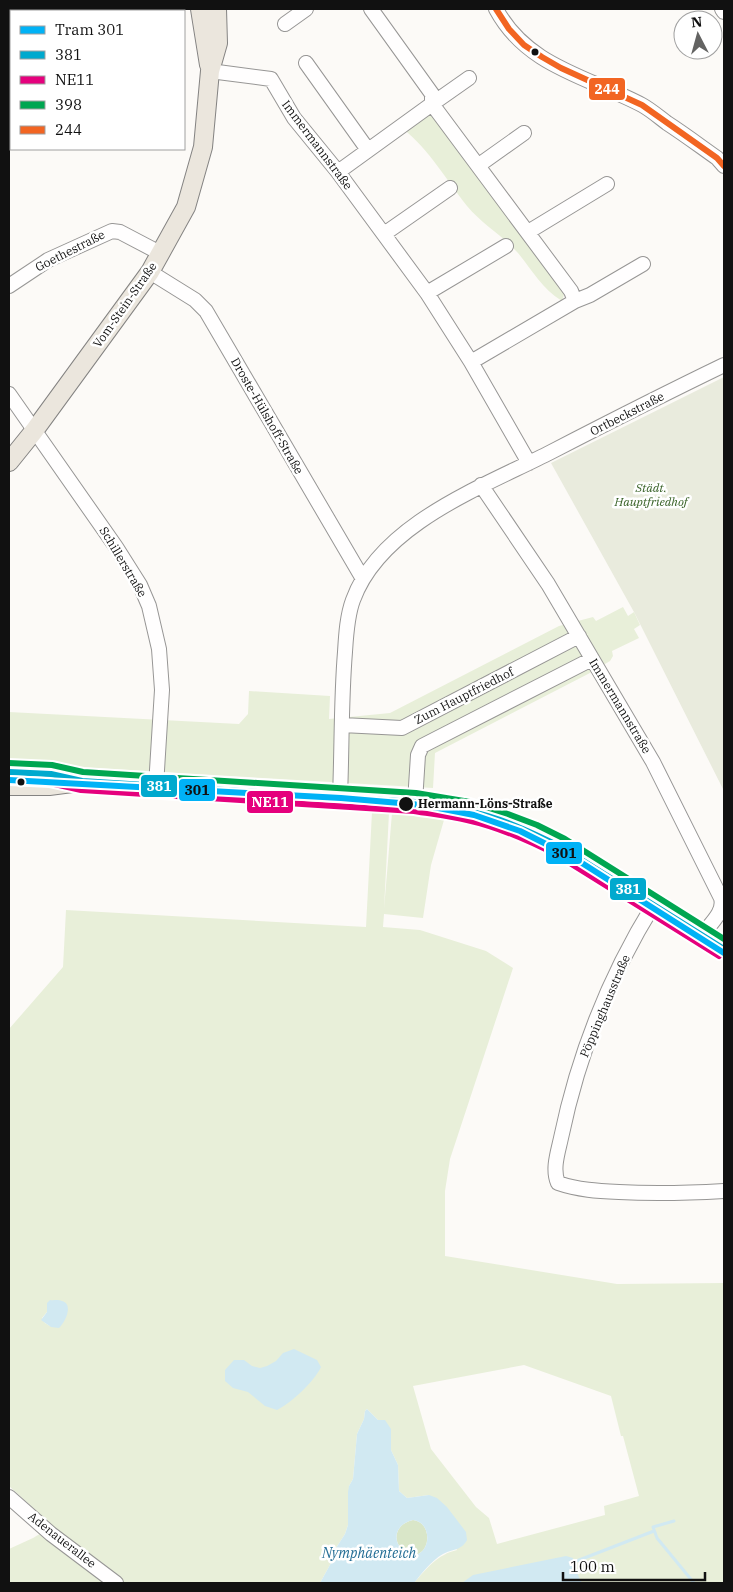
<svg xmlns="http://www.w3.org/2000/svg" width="733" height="1592" viewBox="0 0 733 1592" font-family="'IBM Plex Serif',serif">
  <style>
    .green { fill: #e8efd9; fill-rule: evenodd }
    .forest { fill: #d9e6c8 }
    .cemetery { fill: #e9ebdd }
    .water { fill: #d1e9f2; fill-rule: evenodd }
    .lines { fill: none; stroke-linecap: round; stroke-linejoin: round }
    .stream { stroke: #d1e9f2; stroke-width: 3 }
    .minor-casing { stroke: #979695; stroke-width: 16 }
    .major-casing { stroke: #848382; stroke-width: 20 }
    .minor { stroke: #fffefe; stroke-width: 14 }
    .major { stroke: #ebe6dd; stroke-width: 18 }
    .bus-1-casing { stroke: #fff; stroke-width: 10 }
    .bus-2-casing { stroke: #fff; stroke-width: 10 }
    .bus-3-casing { stroke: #fff; stroke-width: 10 }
    .bus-4-casing { stroke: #fff; stroke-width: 10 }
    .bus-1 { stroke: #00a9ce; stroke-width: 6 }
    .bus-2 { stroke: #e5007d; stroke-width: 6 }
    .bus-3 { stroke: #00a651; stroke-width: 6 }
    .bus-4 { stroke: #f26522; stroke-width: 6 }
    .tram-1-casing { stroke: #fff; stroke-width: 10 }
    .tram-1 { stroke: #00b2f6; stroke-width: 6 }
    .bus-dot { fill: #111; stroke: #fff; stroke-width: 2 }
    .labels { text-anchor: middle; stroke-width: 5; stroke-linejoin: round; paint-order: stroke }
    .street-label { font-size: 12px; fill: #111; stroke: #fff }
    .park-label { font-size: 12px; font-style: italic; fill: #386227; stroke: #fff }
    .stop-label { font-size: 12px; font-weight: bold; fill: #111; stroke: #fff; text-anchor: start }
    .water-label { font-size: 14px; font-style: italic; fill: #266f96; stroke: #fff }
    .line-badge { stroke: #fff; stroke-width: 2 }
    .badge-label { font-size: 14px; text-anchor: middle; font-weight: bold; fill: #fff }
    .pale-badge-label { font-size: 14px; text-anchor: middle; font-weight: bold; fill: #111 }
  </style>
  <rect width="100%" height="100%" fill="#fcfaf7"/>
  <path class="green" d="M432,111L565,292L562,301C542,289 532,270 518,253C503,236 482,224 467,206C446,180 430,150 403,129Z
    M623,607L628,616L634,612L640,625L634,629L639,638L612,651L613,656L610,661L588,674L435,753L433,788L9,763V712L239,724L248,714L249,691L330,696L329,719L390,713L559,626L593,617L596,621Z
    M372,812L389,813L384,909L392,813L444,820L431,865L423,918L384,914L383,927L420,930L486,951L513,968L450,1159L445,1191V1256L617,1284L724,1283V1583H414C426,1569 438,1554 457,1550L429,1495L407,1498L399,1491L398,1465L391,1450V1438L381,1421L378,1420L367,1409L365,1411L364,1419L357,1434L353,1479L349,1486L348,1525L345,1534L336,1548L331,1563L320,1583H9V1549L33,1538L53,1526L9,1486V1029L63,967L66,910L366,927ZM56,1301L50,1326L45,1323L42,1318L47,1312V1306ZM524,1365L611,1396L621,1436H623L639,1496L604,1506L605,1515L497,1544L489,1518L476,1507L431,1449L413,1386Z"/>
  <path class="forest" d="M413,1520C431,1522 432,1550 416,1555C391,1552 390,1525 413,1520Z"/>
  <path class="cemetery" d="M724,377V791L634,612L551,463Z"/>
  <path class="water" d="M50,1300C54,1301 58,1299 62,1301C74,1304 65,1323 59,1328L51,1327L41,1320L47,1312V1303Z
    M294,1349L317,1360L321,1367C314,1382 291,1403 277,1410L265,1406L248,1392L233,1388L225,1381V1370L234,1360H244L252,1366L260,1368L267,1366L276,1361L283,1353Z
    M367,1409L378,1420H385L391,1429V1450L398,1465L399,1491L407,1498L429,1495L437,1498L447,1507L466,1532L467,1540C461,1551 452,1549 443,1554C432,1560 422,1573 414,1583H320L331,1563L336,1548L345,1534L348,1525V1492L349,1486L353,1479L357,1434L364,1419L365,1411ZM413,1520C431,1522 432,1550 416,1555C391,1552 390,1525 413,1520Z
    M566,1556L573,1558C576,1567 577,1575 582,1583H462L473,1575Z"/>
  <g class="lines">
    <path class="stream" d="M674,1521L653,1527L657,1538L694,1583
      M574,1562L654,1531"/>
    <defs>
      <path id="minor" d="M371,9L432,94V104
        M496,9C527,67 589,77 642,105C651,110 659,117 667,123C684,134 700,146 717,158L724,166
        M722,9L724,12
        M12,11L17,9
        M285,24L306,9
        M306,63L368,150
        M210,71L271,79L294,118L338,172L427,293L471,362L529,463
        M432,104L469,78
        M479,165L524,133
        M338,172L432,104L571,291L575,301L471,362
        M528,232L607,184
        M384,234L450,188
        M150,272L195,300L206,311L363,579
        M9,286L48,260L112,231L120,232L160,253
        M427,293L506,246
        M575,301L590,295L643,264
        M9,394L116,547L140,585L149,606L159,649L162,690L156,786
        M481,485L548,584L653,762L721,898C725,912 710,924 702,935
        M342,725L402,728L579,636
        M340,796C342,749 341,700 345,652C346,636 347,616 353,600C381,523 485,486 551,452C609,422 666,393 724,365
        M415,802L418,755L422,746L592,659
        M654,904C610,975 578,1056 561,1138C558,1152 552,1169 558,1183C578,1190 598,1191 619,1192C654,1194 689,1193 724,1191
        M9,1497L51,1534L116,1583"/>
      <path id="major" d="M200,9L209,65
        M9,462L34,431L150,272L186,207L203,147L210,71L218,43L217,9
        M9,772L51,774L82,781L415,802L469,811L506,822L533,833L561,847L591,865L724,949
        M9,786H49L72,783"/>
    </defs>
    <use href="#minor" class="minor-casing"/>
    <use href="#major" class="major-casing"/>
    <use href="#minor" class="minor"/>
    <use href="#major" class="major"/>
    <defs>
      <path id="bus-1" d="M9,772L51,774L82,781L415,802C433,805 451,807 468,811C501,818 531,832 561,847L724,949"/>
      <path id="bus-2" d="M9,781L50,783L81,790L414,811C432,814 450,816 467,820C499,827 528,840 557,855L719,956"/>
      <path id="bus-3" d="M9,763L52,765L83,772L416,793L470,802L508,814L537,825L565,839L724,939"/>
      <path id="bus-4" d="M496,9L509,29L524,45L542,57L561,68L642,105L717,158L724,166"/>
    </defs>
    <use href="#bus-1" class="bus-1-casing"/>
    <use href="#bus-2" class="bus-2-casing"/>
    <use href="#bus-3" class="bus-3-casing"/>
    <use href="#bus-4" class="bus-4-casing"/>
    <use href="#bus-1" class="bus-1"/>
    <use href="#bus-2" class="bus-2"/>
    <use href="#bus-3" class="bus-3"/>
    <use href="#bus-4" class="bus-4"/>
    <defs>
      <path id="tram-1" d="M9,780L341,798L423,805L474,815L520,831L574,858L724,953"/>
    </defs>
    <use href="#tram-1" class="tram-1-casing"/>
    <use href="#tram-1" class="tram-1"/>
  </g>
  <g class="bus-dot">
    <circle cx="535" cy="52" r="4.5"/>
    <circle cx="21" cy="782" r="4.5"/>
    <circle cx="406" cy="804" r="8"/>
  </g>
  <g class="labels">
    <g class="street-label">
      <text transform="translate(317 145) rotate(53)" y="4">Immermannstraße</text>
      <text transform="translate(70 251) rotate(-27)" y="4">Goethestraße</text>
      <text transform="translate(125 305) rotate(-55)" y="4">Vom-Stein-Straße</text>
      <text transform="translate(627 414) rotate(-27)" y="4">Ortbeckstraße</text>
      <text transform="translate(267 416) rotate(60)" y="4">Droste-Hülshoff-Straße</text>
      <text transform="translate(123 562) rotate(59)" y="4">Schillerstraße</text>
      <text transform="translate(464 696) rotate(-27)" y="4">Zum Hauptfriedhof</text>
      <text transform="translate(620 706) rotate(59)" y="4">Immermannstraße</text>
      <text transform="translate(605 1006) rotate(-67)" y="4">Pöppinghausstraße</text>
      <text transform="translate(62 1540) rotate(38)" y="4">Adenauerallee</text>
    </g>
    <g class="park-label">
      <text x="651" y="492">Städt.<tspan x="651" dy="14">Hauptfriedhof</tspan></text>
    </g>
    <g class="stop-label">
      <text x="418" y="808">Hermann-Löns-Straße</text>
    </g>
    <g class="water-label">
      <text x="369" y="1558">Nymphäenteich</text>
    </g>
  </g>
  <g class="line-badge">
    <rect x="588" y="77" width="38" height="24" rx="5" fill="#f26522"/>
    <rect x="140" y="774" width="38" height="24" rx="5" fill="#00a9ce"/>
    <rect x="178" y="778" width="38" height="24" rx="5" fill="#00b2f6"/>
    <rect x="246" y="790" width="48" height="24" rx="5" fill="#e5007d"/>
    <rect x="545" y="841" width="38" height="24" rx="5" fill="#00b2f6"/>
    <rect x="609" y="877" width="38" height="24" rx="5" fill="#00a9ce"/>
  </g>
  <g class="badge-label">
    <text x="607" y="94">244</text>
    <text x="159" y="791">381</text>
    <text x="270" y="807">NE11</text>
    <text x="628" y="894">381</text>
  </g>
  <g class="pale-badge-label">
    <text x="197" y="795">301</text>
    <text x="564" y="858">301</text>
  </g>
  <rect width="733" height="1592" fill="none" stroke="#111111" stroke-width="20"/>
  <rect x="10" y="10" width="175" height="140" fill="#ffffff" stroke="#a0a0a0"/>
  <rect x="20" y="26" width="25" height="8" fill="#00b2f6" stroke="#a0a0a0"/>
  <text x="55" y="35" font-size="15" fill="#111111">Tram 301</text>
  <rect x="20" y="51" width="25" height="8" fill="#00a9ce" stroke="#a0a0a0"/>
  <text x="55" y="60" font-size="15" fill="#111111">381</text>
  <rect x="20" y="76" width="25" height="8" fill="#e5007d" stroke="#a0a0a0"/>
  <text x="55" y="85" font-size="15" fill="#111111">NE11</text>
  <rect x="20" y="101" width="25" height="8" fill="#00a651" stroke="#a0a0a0"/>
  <text x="55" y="110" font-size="15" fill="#111111">398</text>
  <rect x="20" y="126" width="25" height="8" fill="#f26522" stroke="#a0a0a0"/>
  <text x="55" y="135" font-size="15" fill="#111111">244</text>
  <g transform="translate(698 35) rotate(354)"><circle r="24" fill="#ffffff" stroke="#a0a0a0"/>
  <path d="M0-4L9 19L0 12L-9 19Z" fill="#636362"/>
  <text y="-8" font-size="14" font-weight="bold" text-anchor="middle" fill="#111111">N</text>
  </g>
  <path d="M563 1572v8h142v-8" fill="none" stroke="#111111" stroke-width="2.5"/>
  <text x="570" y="1572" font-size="15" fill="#111111" stroke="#ffffff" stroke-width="4" paint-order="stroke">100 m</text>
</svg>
